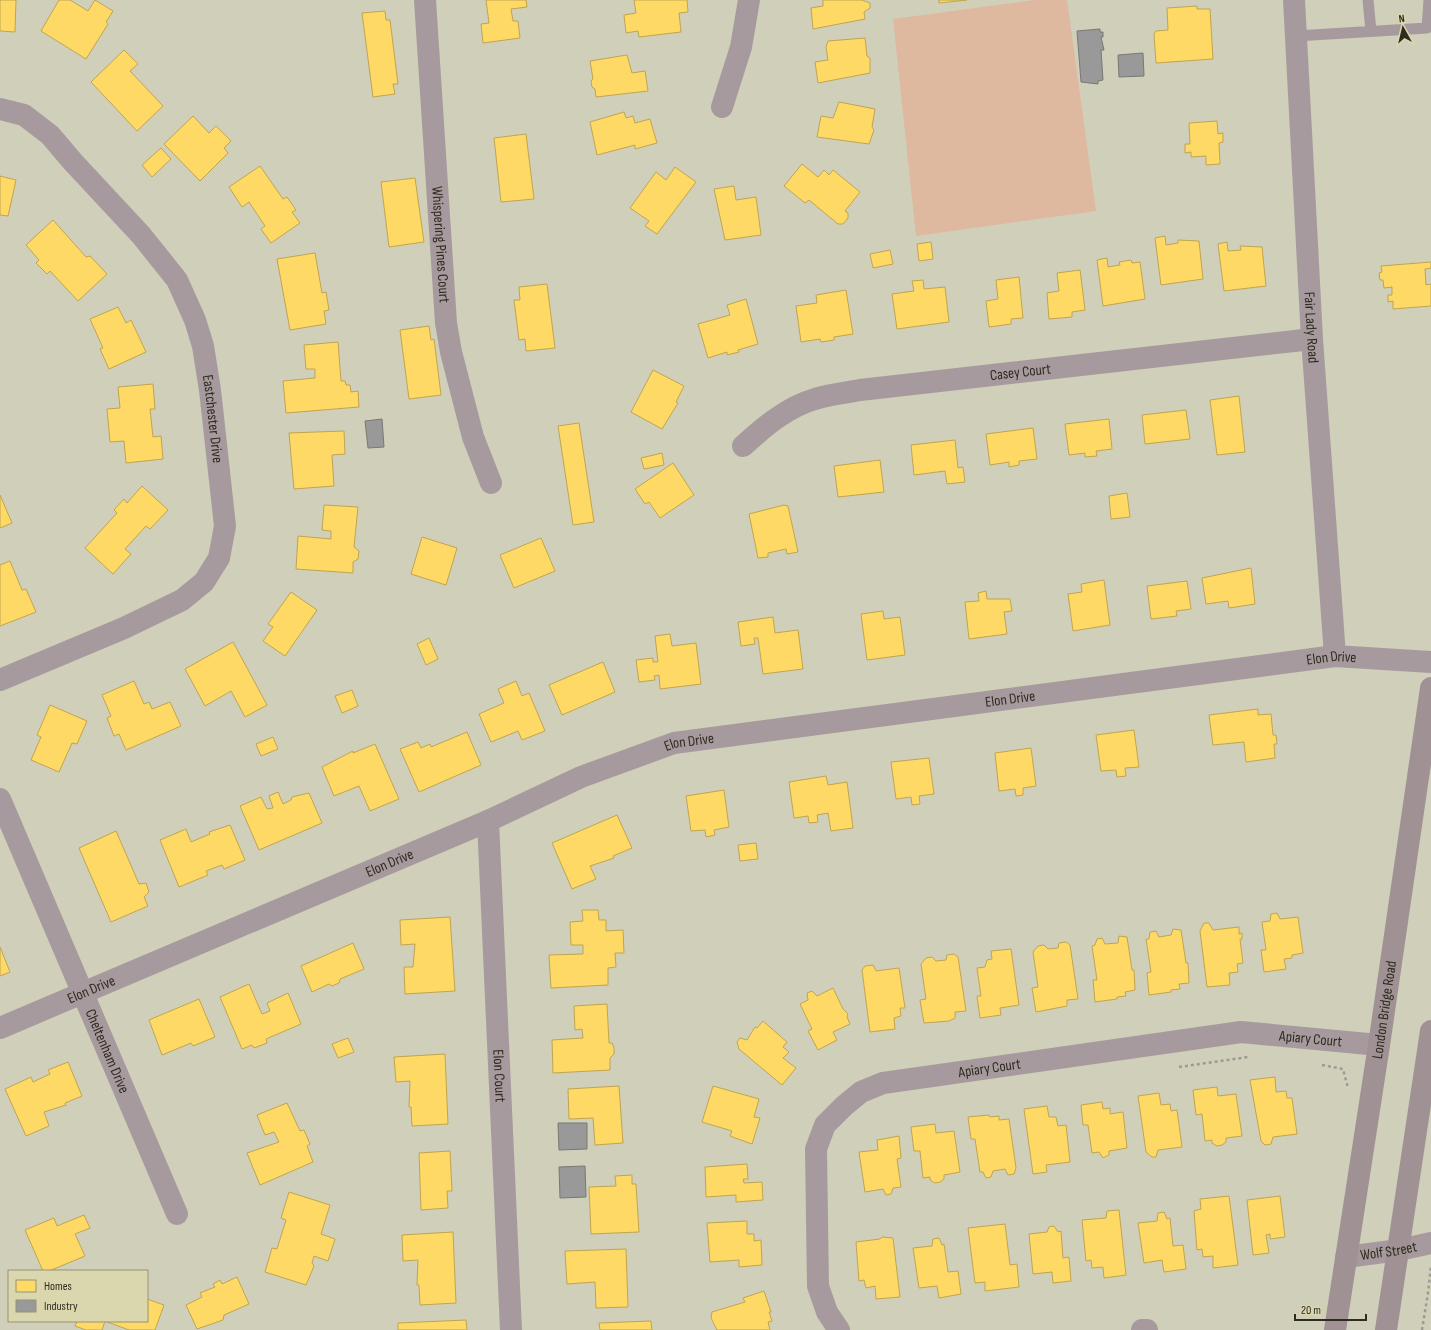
<svg xmlns="http://www.w3.org/2000/svg" width="1431" height="1330" viewBox="0 0 1431 1330" font-family="'Sofia Sans Condensed',sans-serif">
  <style>
    .green { fill: #deb9a0 }
    .homes { fill: #ffd966; stroke: #c0a550 }
    .industry { fill: #999; stroke: #797874 }
    .lines { fill: none; stroke-linecap: round; stroke-linejoin: round }
    .path { stroke: #a09895; stroke-width: 2.5; stroke-dasharray: 3 3; stroke-linecap: butt }
    .lane { stroke: #a79a9f; stroke-width: 11 }
    .street { stroke: #a79a9f; stroke-width: 22 }
    .primary { stroke: #9f9194; stroke-width: 22 }
    .labels { text-anchor: middle; stroke-width: 4; stroke-linejoin: round; paint-order: stroke }
    .street-label { font-size: 15px; fill: #2e2c1d; stroke: #dad7af }
  </style>
  <rect width="100%" height="100%" fill="#d0cfb9"/>
  <path class="green" d="M1035,0H1067L1096,211L916,236L893,19Z"/>
  <path class="homes" d="M0,0H16L15,32L0,31Z
    M59,0H70L88,11L95,0L113,11L106,22L108,24L86,59L41,31Z
    M486,0H526L527,7L511,9L513,21H518L520,38L483,43L481,24L489,23Z
    M634,0H687L688,12L679,13L681,32L639,37L638,31L626,33L624,15L636,13Z
    M823,0H862L870,3V8L864,12L865,19L813,29L811,8L823,6Z
    M939,0H967L939,3Z
    M1197,6V9H1210L1213,59L1156,63L1154,34L1156,31L1168,30L1167,8Z
    M385,11L386,20H390L398,84H393L395,94L373,97L362,13Z
    M865,38L867,56L870,58V73L818,83L815,62L828,60L826,47L828,41Z
    M124,50L138,64L130,71L163,106L137,131L91,82Z
    M627,55L632,73L645,71L648,91L596,97L595,89L592,87L591,81L593,79L590,61Z
    M839,102L875,109L872,127L874,130L869,144L817,137L821,116L833,118Z
    M624,112L626,118L633,116L635,123L650,119L657,143L635,149V145L597,155L590,122Z
    M193,116L209,133L216,126L231,141L224,148L228,153L200,181L164,144Z
    M1217,121L1218,134L1223,133V142L1219,143L1220,164L1206,165V156L1191,157V152L1185,153V144H1190L1189,123Z
    M526,134L534,199L501,202L494,138Z
    M161,148L171,159L152,177L142,165Z
    M802,164L818,177L824,170L829,175L833,170L860,192L845,211L848,213V218L843,224H838L809,200L805,203L784,186Z
    M260,166L283,199L287,197L296,210L292,212L300,223L271,243L261,229L265,226L249,202L242,207L229,187Z
    M675,167L696,182L657,234L645,226L649,221L630,208L656,172L666,180Z
    M0,176L16,180L8,216L0,215Z
    M415,178L424,242L389,247L381,182Z
    M734,186L736,200L756,197L761,235L725,240L714,189Z
    M53,220L86,257L90,256L107,274L78,301L50,271L47,274L36,263L39,260L26,245Z
    M1165,236L1166,245L1178,243V240L1199,241L1203,279L1161,285L1155,238Z
    M931,242L933,259L919,261L917,244Z
    M1227,242L1228,251L1241,250L1240,246L1262,247L1266,286L1224,291L1218,244Z
    M890,250L893,264L873,268L870,254Z
    M315,253L322,293L326,292L329,310L324,311L326,324L290,330L277,259Z
    M1107,258L1108,267L1120,265L1119,262L1131,260L1132,263L1140,262L1145,299L1103,306L1097,260Z
    M1431,262V268L1425,269L1426,285L1431,284V306L1393,309V301L1388,302V295H1392V287L1384,288L1383,280H1380L1379,273L1382,272L1381,266Z
    M1080,270L1085,310L1072,312V317L1049,319L1047,293L1059,291L1057,273Z
    M1019,277L1023,318L1011,319V324L989,327L986,301L998,299L996,280Z
    M923,280L924,289L945,287L949,322L897,329L892,294L914,291L912,281Z
    M547,284L555,348L526,351L525,339L519,340L514,300H520L519,287Z
    M846,290L853,334L834,337V340L821,342L820,339L801,342L796,306L817,303L816,295Z
    M746,299L758,344L738,350L739,352L727,355V352L708,358L698,324L730,315L727,305Z
    M118,307L126,323L131,320L146,352L109,369L100,349L103,348L90,319Z
    M429,326L431,340L434,339L441,395L409,399L400,330Z
    M338,342L341,381H345L346,385H350L351,392L358,391L359,407L286,413L283,381L315,378V369H306L304,345Z
    M653,370L684,386L676,402L678,403L662,429L631,412Z
    M153,384L155,409H150L153,437L161,436L163,459L126,463L124,441L110,442L107,409L120,408L118,387Z
    M1239,396L1245,452L1217,455L1210,400Z
    M1186,410L1190,439L1145,444L1142,415Z
    M1109,419L1112,449L1096,451L1097,456L1085,457V453L1069,455L1065,424Z
    M579,423L594,522L573,525L558,426Z
    M1033,428L1037,459L1019,461V465L1009,467V462L990,465L986,434Z
    M344,431L345,454L332,455L334,486L294,489L289,433Z
    M955,440L958,468L963,467L965,482L947,484L945,471L914,475L911,445Z
    M662,453L664,465L644,469L641,458Z
    M880,460L884,492L838,497L834,466Z
    M673,463L694,495L660,518L649,502L645,504L635,489Z
    M142,486L168,510L150,529L146,526L125,549L131,554L113,574L85,548L117,513L114,510L124,499L127,503Z
    M1127,493L1130,517L1111,519L1109,496Z
    M0,495L12,523L0,528Z
    M324,505L358,507L354,547L359,551L358,559L353,562V573L296,569L298,536L331,539V531L322,530Z
    M784,505L788,506L798,552L787,554L786,549L768,553V557L758,558L749,514Z
    M422,537L457,548L446,585L411,574Z
    M541,538L555,571L514,588L500,555Z
    M10,561L22,590L26,589L36,612L0,626V565Z
    M1251,568L1255,604L1229,608L1228,601L1206,604L1202,578Z
    M1104,580L1110,625L1073,631L1068,594L1082,592L1081,584Z
    M1187,581L1191,609L1176,611L1177,616L1151,619L1147,586Z
    M986,591L987,599H1010L1012,611L1004,612L1007,634L969,639L965,602L979,601L978,593Z
    M291,592L317,610L285,656L263,641L273,627L268,624Z
    M883,611L884,619L900,617L905,655L867,660L861,614Z
    M773,617L775,633L798,630L803,669L763,674L758,638H754L755,644L741,646L738,622Z
    M670,634L672,646L696,643L701,684L660,689L659,675L654,676L655,680L639,682L636,660L653,658V662H658L655,636Z
    M429,638L438,659L426,665L417,644Z
    M233,642L267,705L245,717L231,691L205,706L185,669Z
    M603,662L615,692L562,715L549,685Z
    M134,681L144,704L149,702L152,709L170,702L181,726L126,750L119,734L114,736L107,718L111,716L102,695Z
    M516,681L522,696L529,693L545,731L522,740L518,731L491,742L479,714L504,703L498,689Z
    M352,690L358,706L342,713L335,696Z
    M50,705L87,721L77,744L72,743L59,772L31,760L41,737L37,735Z
    M1258,709V715L1271,714L1273,735H1276L1277,744H1274L1275,758L1246,762L1244,742L1213,745L1209,715Z
    M1134,730L1139,767L1125,768L1126,776L1117,777L1116,770L1101,771L1096,735Z
    M467,732L481,765L419,792L400,749L418,742L421,748L430,744L431,747Z
    M273,737L278,749L261,756L256,744Z
    M375,744L399,799L370,811L359,786L334,796L322,767L353,751V753Z
    M1031,748L1036,786L1023,788V795L1016,796L1015,789L999,791L995,753Z
    M929,758L934,794L919,796L920,804L912,805L911,797L896,799L891,762Z
    M826,776L828,785L847,782L853,828L831,831L828,813L817,815L818,822L809,823L808,816L794,818L789,782Z
    M724,790L729,827L714,830L715,835L706,837L705,830L691,831L686,796Z
    M278,792L283,804L291,800L292,797L309,793L322,823L259,850L240,806L261,797L267,809L273,808L269,796Z
    M617,815L632,848L613,856L614,858L590,866L596,879L572,889L552,843Z
    M230,825L245,860L224,869L222,865L206,871L208,875L179,887L160,840L186,829L191,842L210,834L209,832Z
    M116,831L139,884L146,883L149,892L144,897L148,906L111,922L79,848Z
    M756,843L758,859L740,861L738,845Z
    M582,910H598L599,920H606V931L623,930L624,953H615L616,967L608,968V985L551,988L549,955L583,954V945H571L570,922L583,921Z
    M1277,913L1280,919L1298,917L1303,953L1292,955V958L1284,959L1286,969L1264,972L1261,950H1266L1262,922L1270,921L1271,914Z
    M450,917L455,991L405,994L404,967H413L415,944L401,945L400,920Z
    M1204,923H1209L1213,930L1239,927V934L1242,933V939H1240L1243,963L1237,964L1238,972L1229,973L1230,985L1207,987L1200,931Z
    M1173,929L1181,930L1186,963H1188L1189,983L1179,984L1180,989L1171,990V992L1149,995L1147,973L1151,972L1146,939H1149L1150,932L1156,931L1159,937L1171,935Z
    M1119,936L1127,937L1132,970H1134L1135,990L1125,992L1126,996L1117,997V999L1095,1002L1093,980H1097L1092,946L1095,945L1097,939L1102,938L1105,944L1118,943Z
    M1066,942L1070,945L1078,999L1067,1000V1006L1036,1012L1032,988L1038,987L1033,952L1038,946L1044,945L1048,949L1058,948L1059,943Z
    M353,943L364,969L340,979L339,983L332,986L329,984L312,992L301,966Z
    M0,947L10,972L0,976Z
    M1011,949L1019,1005L1000,1008L1001,1015L980,1018L977,996H981L977,968L985,967L987,960L992,959L991,951Z
    M954,954L958,957L966,1011L955,1012V1018L949,1021L924,1023L920,1000L926,999L921,964L926,958L932,957L936,961L946,960L947,955Z
    M873,965L876,971L899,968L905,1008H900L901,1016L894,1018L895,1029L870,1032L862,970L865,966Z
    M249,984L262,1014L270,1011L267,1003L288,993L301,1024L266,1039L267,1043L254,1048L252,1045L242,1049L220,997Z
    M833,988L843,1009L848,1014L847,1017L850,1024L833,1032L837,1040L818,1050L808,1031L812,1029L800,1004L808,1000L807,993L812,991L817,996Z
    M199,999L215,1037L193,1046L191,1043L162,1055L149,1020Z
    M607,1004L609,1043H612L614,1048V1054L610,1058V1070L553,1073L552,1040L583,1038L582,1029L575,1030L574,1006Z
    M763,1021L787,1042L783,1047L789,1052L783,1058L796,1068L782,1085L739,1049L737,1042L740,1038L747,1040L755,1027L757,1028Z
    M348,1038L354,1052L338,1058L332,1044Z
    M445,1054L448,1124L412,1126L411,1107H409L410,1081L396,1082L394,1057Z
    M68,1062L82,1096L65,1103L66,1105L44,1112L49,1126L26,1136L5,1089L31,1077L33,1082L50,1074L48,1070Z
    M1275,1077L1276,1092L1286,1091L1287,1098H1292L1297,1134L1273,1137L1271,1144L1265,1145L1261,1141L1250,1080Z
    M619,1086L623,1143L595,1145L593,1118L569,1119L568,1089Z
    M713,1086L759,1099L754,1117L760,1118L752,1144L730,1136L732,1131L702,1122Z
    M1217,1087L1218,1096L1236,1094L1242,1136L1226,1138V1142L1222,1145L1217,1146L1212,1143V1140L1205,1141L1202,1114L1196,1115L1193,1090Z
    M1159,1093L1161,1105L1170,1104L1171,1111L1177,1110L1182,1147L1158,1150L1156,1157H1152L1146,1152L1138,1096Z
    M1102,1102L1103,1109L1110,1108V1114L1123,1112L1127,1148L1109,1151V1155L1103,1158L1099,1152L1092,1153L1088,1125H1083L1081,1105Z
    M287,1103L300,1131L304,1130L310,1144L307,1146L313,1162L260,1185L247,1153L279,1142L274,1132L265,1135L257,1115Z
    M1047,1106L1049,1117H1056L1058,1126L1066,1125L1070,1162L1046,1165L1047,1172L1033,1174L1024,1109Z
    M989,1115L990,1117L999,1116V1120L1009,1119L1016,1168L1014,1174L1008,1175L1005,1169L993,1171L991,1177L986,1178L983,1172H980L975,1139H971L968,1117Z
    M935,1124L936,1133L954,1131L960,1172L944,1175V1179L940,1182L935,1183L930,1180V1177L923,1178L920,1151H914L911,1127Z
    M899,1136L901,1158L897,1159L901,1187L893,1188L891,1194L886,1195L883,1189L865,1192L859,1152L878,1150L877,1140Z
    M450,1151L452,1191H447L448,1208L421,1210L419,1153Z
    M747,1164L748,1179H743L744,1183L762,1182L763,1200L736,1202V1195L706,1197L705,1167Z
    M632,1175V1184H636L639,1232L591,1234L589,1187L616,1186L615,1176Z
    M289,1192L330,1205L321,1234L335,1239L328,1261L314,1256L312,1263L314,1266L306,1285L265,1272L272,1248L277,1249L286,1220L281,1218Z
    M1229,1196L1238,1265L1213,1268V1256L1203,1257L1202,1249L1197,1250L1194,1211L1201,1209L1200,1199Z
    M1280,1196L1285,1237L1270,1239V1234L1266,1235L1269,1253L1253,1255L1247,1200Z
    M1119,1210L1126,1275L1104,1278L1103,1267L1092,1268L1091,1260L1086,1261L1082,1220L1106,1218L1107,1211Z
    M1164,1212L1167,1219L1170,1218L1173,1246L1183,1245L1186,1269L1164,1272L1162,1260L1144,1263L1138,1223L1157,1221L1158,1213Z
    M84,1215L90,1228L75,1234L85,1256L49,1271H43L25,1230L54,1218L57,1226Z
    M747,1221V1234H754V1241L761,1240L762,1265L739,1267V1260L710,1262L707,1223Z
    M1005,1224L1010,1265L1017,1264L1019,1287L985,1291V1282L975,1283L968,1228Z
    M1054,1226L1058,1232L1061,1231L1063,1258L1069,1257L1071,1281L1053,1283L1052,1272L1033,1274L1029,1234L1047,1232L1049,1227Z
    M453,1232L456,1303L420,1305L419,1285H417L418,1260L403,1261L402,1235Z
    M882,1237L893,1238L900,1297L876,1299L875,1286L866,1288L864,1280L859,1281L856,1242L880,1239Z
    M939,1238L942,1245L944,1244L948,1272L958,1271L961,1294L939,1298L937,1286L919,1288L913,1248L932,1246L933,1239Z
    M626,1249L628,1307L596,1308L595,1282L567,1284L565,1251Z
    M237,1277L249,1304L224,1315L223,1320L197,1329L186,1305L202,1297L200,1293L215,1287L213,1284L220,1280L222,1284Z
    M764,1291L771,1312H769L772,1321L768,1322L770,1330H717L711,1318L712,1312L745,1302L743,1298Z
    M147,1299L164,1305L155,1330H129L105,1321L102,1330H86L75,1326L77,1321H147Z
    M466,1320L467,1330H398V1323Z
    M651,1321L652,1330H600L599,1323Z"/>
  <path class="industry" d="M1100,29V32H1103V37H1101L1104,50H1101L1103,80L1098,81V84L1081,82L1077,31Z
    M1143,53L1144,76L1119,77L1118,55Z
    M382,419L384,447L368,448L365,421Z
    M558,1123H587V1149L559,1150Z
    M585,1166L586,1197L560,1198L559,1167Z"/>
  <g class="lines">
    <path class="path" d="M1322,1065L1343,1069L1348,1088
      M1179,1067L1248,1057
      M1422,1330L1428,1293L1431,1266"/>
    <path class="lane" d="M1368,0L1371,31
      M1296,36L1427,28L1429,0"/>
    <g class="street">
      <path id="s1" d="M425,0L446,323L451,352L473,437L491,483"/>
      <path id="s2" d="M1294,0L1312,339L1335,656"/>
      <path d="M722,107L741,47L749,0"/>
      <path id="s3" d="M0,109L24,115L50,135L73,162L141,235L177,280L195,320L203,346L210,390L225,526L219,558L204,582L182,600L124,628L0,680"/>
      <path id="s4" d="M743,446C764,427 787,407 815,399C830,394 845,393 860,390L1312,339"/>
      <path id="s5" d="M0,799L177,1214"/>
      <path id="s6" d="M488,821L511,1330"/>
      <path id="s7" d="M0,1028L488,821L581,777L674,743L1335,656L1431,662"/>
      <path id="s8" d="M1346,1257L1399,1250L1431,1243"/>
      <path id="s9" d="M839,1330L827,1312L818,1286L816,1149L825,1125L844,1106L861,1092L883,1083L1241,1032L1379,1045"/>
      <path d="M1142,1330H1147"/>
    </g>
    <g class="primary">
      <path id="s10" d="M1335,1330L1379,1045L1431,688"/>
      <path d="M1386,1330L1431,1031"/>
    </g>
  </g>
  <g class="labels">
    <g class="street-label">
      <text dy="5" stroke="none"><textPath href="#s1" startOffset="245">Whispering Pines Court</textPath></text>
      <text dy="5" stroke="none"><textPath href="#s2" startOffset="328">Fair Lady Road</textPath></text>
      <text dy="5" stroke="none"><textPath href="#s4" startOffset="294">Casey Court</textPath></text>
      <text dy="5" stroke="none"><textPath href="#s3" startOffset="395">Eastchester Drive</textPath></text>
      <text dy="5" stroke="none"><textPath href="#s7" startOffset="1395">Elon Drive</textPath></text>
      <text dy="5" stroke="none"><textPath href="#s7" startOffset="1071">Elon Drive</textPath></text>
      <text dy="5" stroke="none"><textPath href="#s7" startOffset="747">Elon Drive</textPath></text>
      <text dy="5" stroke="none"><textPath href="#s7" startOffset="423">Elon Drive</textPath></text>
      <text dy="5" stroke="none"><textPath href="#s7" startOffset="99">Elon Drive</textPath></text>
      <text dy="5" stroke="none"><textPath href="#s10" startOffset="324">London Bridge Road</textPath></text>
      <text dy="5" stroke="none"><textPath href="#s9" startOffset="716">Apiary Court</textPath></text>
      <text dy="5" stroke="none"><textPath href="#s5" startOffset="274">Cheltenham Drive</textPath></text>
      <text dy="5" stroke="none"><textPath href="#s9" startOffset="392">Apiary Court</textPath></text>
      <text dy="5" stroke="none"><textPath href="#s6" startOffset="255">Elon Court</textPath></text>
      <text dy="5" stroke="none"><textPath href="#s8" startOffset="43">Wolf Street</textPath></text>
    </g>
  </g>
  <rect x="8" y="1270" width="140" height="52" fill="#dad7af" stroke="#959375"/>
  <rect x="16" y="1280" width="20" height="12" fill="#ffd966" stroke="#959375"/>
  <text x="44" y="1290" font-size="12" fill="#2e2c1d">Homes</text>
  <rect x="16" y="1300" width="20" height="12" fill="#999999" stroke="#959375"/>
  <text x="44" y="1310" font-size="12" fill="#2e2c1d">Industry</text>
  <g transform="translate(1403 28) rotate(352)" stroke="#dad7af" stroke-width="3" paint-order="stroke">
  <path d="M0-3L7 15L0 10L-7 15Z" fill="#2e2c1d"/>
  <text y="-6" font-size="11" font-weight="bold" text-anchor="middle" fill="#2e2c1d">N</text>
  </g>
  <path d="M1295 1314v6h71v-6" fill="none" stroke="#2e2c1d" stroke-width="2"/>
  <text x="1301" y="1314" font-size="12" fill="#2e2c1d" stroke="#dad7af" stroke-width="3" paint-order="stroke">20 m</text>
</svg>
